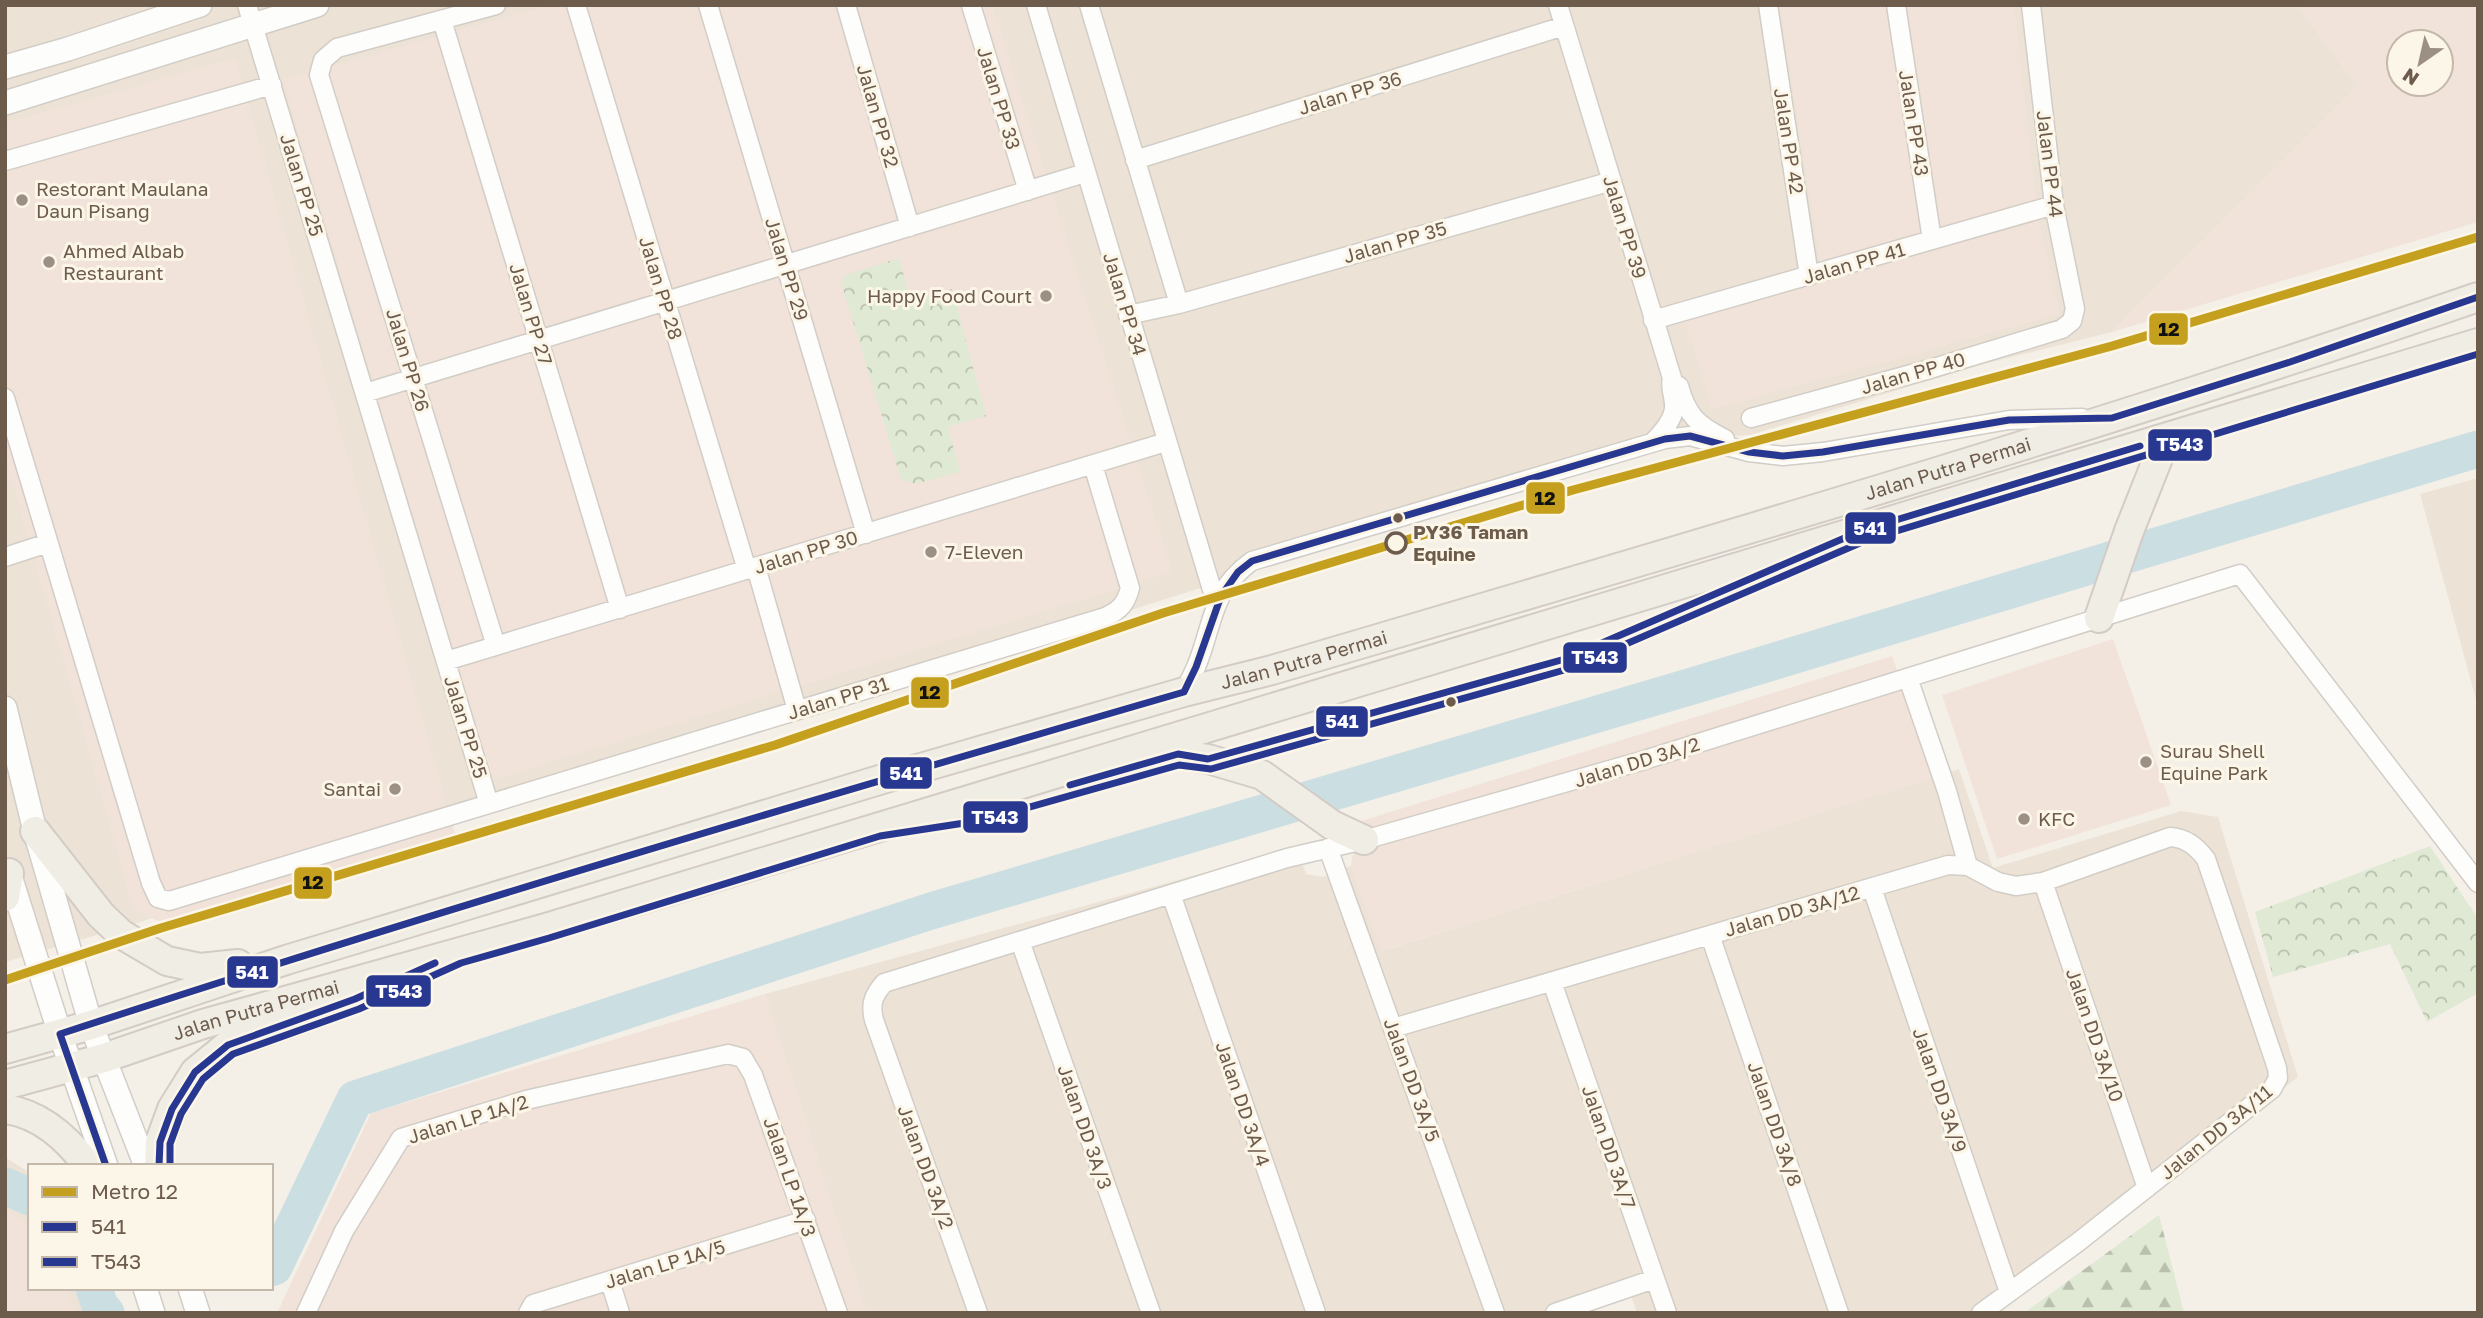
<svg xmlns="http://www.w3.org/2000/svg" width="2483" height="1318" viewBox="0 0 2483 1318" font-family="'Golos Text',sans-serif">
  <style>
    .residential { fill: #ece3d6 }
    .commercial { fill: #f1e3d9; fill-rule: evenodd }
    .forest { fill: url(#forest-firs) }
    .park { fill: url(#park-crowns) }
    .lines { fill: none; stroke-linecap: round; stroke-linejoin: round }
    .river { stroke: #cbdee2; stroke-width: 37 }
    .minor-casing { stroke: #d2cdc6; stroke-width: 21 }
    .tertiary-casing { stroke: #d2cdc6; stroke-width: 26 }
    .primary-casing { stroke: #d3ccc6; stroke-width: 32 }
    .minor { stroke: #fdfdfc; stroke-width: 18 }
    .tertiary { stroke: #fdfdfc; stroke-width: 23 }
    .primary { stroke: #f0ede5; stroke-width: 28 }
    .bus-1-casing { stroke: #fcf6e8; stroke-width: 12 }
    .bus-2-casing { stroke: #fcf6e8; stroke-width: 12 }
    .bus-1 { stroke: #283890; stroke-width: 7 }
    .bus-2 { stroke: #283890; stroke-width: 7 }
    .metro-1-casing { stroke: #fcf6e8; stroke-width: 14 }
    .metro-1 { stroke: #c59f1e; stroke-width: 9 }
    .poi-dot { fill: #9c8f83; stroke: #fcf6e8; stroke-width: 2.5 }
    .bus-dot { fill: #6d5b4c; stroke: #fcf6e8; stroke-width: 2.5 }
    .stop-dot { fill: #fcf6e8; stroke: #6d5b4c; stroke-width: 3.5 }
    .labels { text-anchor: middle; stroke-width: 6; stroke-linejoin: round; paint-order: stroke }
    .street-label { font-size: 19px; fill: #6d5b4c; stroke: #fcf6e8 }
    .poi-label { font-size: 19px; fill: #6d5b4c; stroke: #fcf6e8; text-anchor: start }
    .stop-label { font-size: 19px; font-weight: bold; fill: #6d5b4c; stroke: #fcf6e8; text-anchor: start }
    .line-badge { stroke: #fcf6e8; stroke-width: 2.5 }
    .badge-label { font-size: 19px; text-anchor: middle; font-weight: bold; fill: #fff }
    .pale-badge-label { font-size: 19px; text-anchor: middle; font-weight: bold; fill: #111 }
  </style>
  <defs>
    <pattern id="forest-firs" width="22" height="20" patternUnits="userSpaceOnUse" patternTransform="scale(1.75)"><rect width="22" height="20" fill="#dfe9d4"/><path d="M5 1l3.5 6h-7zM16 11l3.5 6h-7z" fill="#b9c0ae"/></pattern>
    <pattern id="park-crowns" width="20" height="18" patternUnits="userSpaceOnUse" patternTransform="scale(1.75)"><rect width="20" height="18" fill="#dfe9d4"/><path d="M2 6a3 3 0 1 1 6 0M12 15a3 3 0 1 1 6 0" fill="none" stroke="#b9c0ae"/></pattern>
  </defs>
  <rect width="100%" height="100%" fill="#f4f0e8"/>
  <path class="residential" d="M5,5H2297L2358,87L2112,332L1984,364L1750,435L1674,439L124,927L5,962Z
    M2478,478V707L2420,494Z
    M1959,769L1993,868L2181,811L2218,817L2298,1077L1995,1313H1637L1631,1296L1585,1313H866L765,994L1297,847L1306,874L1323,877L1351,866L1382,951Z
    M5,1157L30,1173V1288H106L114,1313H5Z"/>
  <path class="commercial" d="M549,5H992L1172,572L492,780L283,80Z
    M1780,5H2014L2038,220L2060,314L1712,409L1685,320L1823,282Z
    M2297,5H2478V222L2112,332L2358,87ZM2441,42V84H2399V42Z
    M235,58L455,834L172,927L134,910L5,455V123Z
    M2113,639L2171,805L1997,859L1942,695Z
    M1892,656L1934,777L1381,951L1351,866L1358,822Z
    M765,994L866,1313H277L371,1113Z
    M5,1211L30,1223V1288H67L75,1313H5Z"/>
  <path class="forest" d="M2159,1215L2184,1313H2024Z"/>
  <path class="park" d="M899,258L911,302L952,289L986,416L948,427L960,472L915,484L901,479L841,282L845,275Z
    M2430,846L2478,919V993L2427,1022L2390,944L2273,977L2255,912Z"/>
  <g class="lines">
    <path class="river" d="M5,1186L30,1197
      M271,1268L274,1267L355,1099L931,911L1699,684L2478,449
      M94,1288L100,1306L106,1313"/>
    <defs>
      <path id="minor" d="M247,5L489,804
        M496,5L337,48L323,60L319,75L496,646
        M576,5L747,570
        M708,5L866,534
        M846,5L910,227
        M971,5L1028,191
        M1036,5L1216,603
        M1089,5L1179,304
        M1558,5L1672,378C1669,389 1675,397 1674,408C1673,421 1661,434 1652,443
        M1768,5L1809,276
        M1896,5L1932,240
        M442,20L620,609
        M1135,160L1564,26
        M5,161L272,85
        M1128,315L1179,304L1612,181
        M1653,320L2054,205
        M1679,386C1687,415 1697,425 1725,439
        M365,393L1085,173
        M5,398L151,883L158,898L169,901L1105,617C1119,611 1126,604 1130,588L1093,465
        M1751,418L1930,369L2062,329L2072,321L2075,309L2054,205L2031,5
        M5,557L48,543
        M756,567L797,710
        M446,661L1166,442
        M1908,678L1947,791L1968,866
        M1184,692C1188,684 1192,676 1196,667C1214,624 1210,591 1252,561L1665,439L1690,436L1749,452L1783,456L1823,452L2009,420L2082,418
        M1328,848L1495,1313
        M2043,882L2147,1188
        M1872,888L2009,1292
        M1171,894L1316,1313
        M1710,935L1839,1313
        M1020,941L1151,1313
        M1552,982L1667,1313
        M1393,1028L1948,865L1968,866L1998,882L2016,886L2043,882L2170,837C2186,838 2196,846 2206,859L2277,1068L2278,1078L2272,1089L2077,1243L1981,1313
        M610,1281L620,1313
        M306,1313L344,1231L401,1138L526,1100L728,1054L743,1058L753,1075L838,1313
        M528,1313L533,1304L806,1220
        M978,1313L874,1020C870,1004 873,996 884,983L1287,858L1364,840L1641,761L2240,574L2478,883
        M1555,1313L1654,1279"/>
      <path id="tertiary" d="M5,67L68,49L200,5
        M5,103L317,5
        M5,708L35,831L91,1025L146,1166
        M9,873L60,1034L106,1166
        M145,1288L153,1313
        M190,1288L198,1313"/>
      <g id="primary">
        <path d="M2099,618L2129,531L2166,438"/>
        <path d="M1146,763L1178,754L1208,759L1262,775L1332,825L1364,840"/>
        <path d="M35,831L101,915L121,934L167,961L200,968L238,964"/>
        <path d="M5,897L9,873"/>
        <path id="s1" d="M5,1049L91,1025L286,960L886,778L1184,692L1272,670C1676,551 2080,434 2478,297"/>
        <path id="s2" d="M5,1085L104,1058L203,1024L546,928L2478,343"/>
        <path d="M5,1109C41,1114 67,1138 88,1166"/>
        <path d="M159,1166L160,1142L172,1109L195,1072L228,1045L359,998"/>
      </g>
    </defs>
    <use href="#minor" class="minor-casing"/>
    <use href="#tertiary" class="tertiary-casing"/>
    <use href="#primary" class="primary-casing"/>
    <use href="#minor" class="minor"/>
    <use href="#tertiary" class="tertiary"/>
    <use href="#primary" class="primary"/>
    <defs>
      <path id="bus-1" d="M1070,785L1178,754L1208,759L1565,659L1863,530L2140,446
        M106,1166L60,1034C432,912 808,801 1184,692L1196,667L1221,596L1238,572L1252,561L1665,439L1690,436L1749,452L1783,456L1823,452L2009,420L2112,418L2290,362L2478,297
        M159,1166L160,1142L172,1109L195,1072L228,1045L355,999L435,963"/>
      <path id="bus-2" d="M170,1166V1144L181,1114L203,1079L233,1054L359,1009L461,963L549,938L880,836L984,820L1179,765L1211,769L1568,669L1867,540L2478,354"/>
    </defs>
    <use href="#bus-1" class="bus-1-casing"/>
    <use href="#bus-2" class="bus-2-casing"/>
    <use href="#bus-1" class="bus-1"/>
    <use href="#bus-2" class="bus-2"/>
    <defs>
      <path id="metro-1" d="M5,980L161,928L775,745L1163,613L1573,490L2112,346L2478,237"/>
    </defs>
    <use href="#metro-1" class="metro-1-casing"/>
    <use href="#metro-1" class="metro-1"/>
  </g>
  <g class="poi-dot">
    <circle cx="22" cy="200" r="7"/>
    <circle cx="49" cy="262" r="7"/>
    <circle cx="1046" cy="296" r="7"/>
    <circle cx="931" cy="552" r="7"/>
    <circle cx="2146" cy="762" r="7"/>
    <circle cx="395" cy="789" r="7"/>
    <circle cx="2024" cy="819" r="7"/>
  </g>
  <g class="bus-dot">
    <circle cx="1398" cy="518" r="6"/>
    <circle cx="1451" cy="702" r="6"/>
  </g>
  <circle class="stop-dot" cx="1396" cy="543" r="10"/>
  <g class="labels">
    <g class="street-label">
      <text transform="translate(1350 93) rotate(-17)" y="7">Jalan PP 36</text>
      <text transform="translate(999 98) rotate(73)" y="7">Jalan PP 33</text>
      <text transform="translate(878 116) rotate(74)" y="7">Jalan PP 32</text>
      <text transform="translate(1914 123) rotate(81)" y="7">Jalan PP 43</text>
      <text transform="translate(1789 141) rotate(81)" y="7">Jalan PP 42</text>
      <text transform="translate(2050 164) rotate(83)" y="7">Jalan PP 44</text>
      <text transform="translate(302 185) rotate(73)" y="7">Jalan PP 25</text>
      <text transform="translate(1625 227) rotate(73)" y="7">Jalan PP 39</text>
      <text transform="translate(1395 242) rotate(-16)" y="7">Jalan PP 35</text>
      <text transform="translate(1854 263) rotate(-16)" y="7">Jalan PP 41</text>
      <text transform="translate(787 269) rotate(73)" y="7">Jalan PP 29</text>
      <text transform="translate(661 288) rotate(73)" y="7">Jalan PP 28</text>
      <text transform="translate(1125 304) rotate(73)" y="7">Jalan PP 34</text>
      <text transform="translate(531 314) rotate(73)" y="7">Jalan PP 27</text>
      <text transform="translate(408 360) rotate(73)" y="7">Jalan PP 26</text>
      <text transform="translate(1913 373) rotate(-16)" y="7">Jalan PP 40</text>
      <text dy="7" stroke="none"><textPath href="#s1" startOffset="2028">Jalan Putra Permai</textPath></text>
      <text transform="translate(806 552) rotate(-17)" y="7">Jalan PP 30</text>
      <text dy="7" stroke="none"><textPath href="#s1" startOffset="1356">Jalan Putra Permai</textPath></text>
      <text transform="translate(838 698) rotate(-17)" y="7">Jalan PP 31</text>
      <text transform="translate(466 727) rotate(73)" y="7">Jalan PP 25</text>
      <text transform="translate(1637 762) rotate(-17)" y="7">Jalan DD 3A/2</text>
      <text transform="translate(1792 911) rotate(-16)" y="7">Jalan DD 3A/12</text>
      <text dy="7" stroke="none"><textPath href="#s2" startOffset="262">Jalan Putra Permai</textPath></text>
      <text transform="translate(2095 1035) rotate(71)" y="7">Jalan DD 3A/10</text>
      <text transform="translate(1412 1080) rotate(70)" y="7">Jalan DD 3A/5</text>
      <text transform="translate(1940 1090) rotate(71)" y="7">Jalan DD 3A/9</text>
      <text transform="translate(1243 1104) rotate(71)" y="7">Jalan DD 3A/4</text>
      <text transform="translate(468 1119) rotate(-17)" y="7">Jalan LP 1A/2</text>
      <text transform="translate(1775 1124) rotate(71)" y="7">Jalan DD 3A/8</text>
      <text transform="translate(1085 1127) rotate(71)" y="7">Jalan DD 3A/3</text>
      <text transform="translate(2216 1132) rotate(-39)" y="7">Jalan DD 3A/11</text>
      <text transform="translate(1609 1147) rotate(71)" y="7">Jalan DD 3A/7</text>
      <text transform="translate(926 1167) rotate(70)" y="7">Jalan DD 3A/2</text>
      <text transform="translate(790 1177) rotate(71)" y="7">Jalan LP 1A/3</text>
      <text transform="translate(665 1264) rotate(-17)" y="7">Jalan LP 1A/5</text>
    </g>
    <g class="poi-label">
      <text x="36" y="196">Restorant Maulana<tspan x="36" dy="22">Daun Pisang</tspan></text>
      <text x="63" y="258">Ahmed Albab<tspan x="63" dy="22">Restaurant</tspan></text>
      <text x="1032" y="303" text-anchor="end">Happy Food Court</text>
      <text x="945" y="559">7-Eleven</text>
      <text x="2160" y="758">Surau Shell<tspan x="2160" dy="22">Equine Park</tspan></text>
      <text x="381" y="796" text-anchor="end">Santai</text>
      <text x="2038" y="826">KFC</text>
    </g>
    <g class="stop-label">
      <text x="1413" y="539">PY36 Taman<tspan x="1413" dy="22">Equine</tspan></text>
    </g>
  </g>
  <g class="line-badge">
    <rect x="2148" y="312" width="41" height="34" rx="7" fill="#c59f1e"/>
    <rect x="2147" y="428" width="66" height="34" rx="7" fill="#283890"/>
    <rect x="1525" y="481" width="41" height="34" rx="7" fill="#c59f1e"/>
    <rect x="1844" y="511" width="53" height="34" rx="7" fill="#283890"/>
    <rect x="1562" y="641" width="66" height="33" rx="7" fill="#283890"/>
    <rect x="910" y="676" width="40" height="33" rx="7" fill="#c59f1e"/>
    <rect x="1315" y="705" width="54" height="33" rx="7" fill="#283890"/>
    <rect x="879" y="756" width="54" height="34" rx="7" fill="#283890"/>
    <rect x="962" y="800" width="67" height="34" rx="7" fill="#283890"/>
    <rect x="293" y="866" width="40" height="34" rx="7" fill="#c59f1e"/>
    <rect x="226" y="955" width="53" height="34" rx="7" fill="#283890"/>
    <rect x="365" y="974" width="67" height="34" rx="7" fill="#283890"/>
  </g>
  <g class="badge-label">
    <text x="2180" y="451">T543</text>
    <text x="1870" y="535">541</text>
    <text x="1595" y="664">T543</text>
    <text x="1342" y="728">541</text>
    <text x="906" y="780">541</text>
    <text x="995" y="824">T543</text>
    <text x="252" y="979">541</text>
    <text x="399" y="998">T543</text>
  </g>
  <g class="pale-badge-label">
    <text x="2169" y="336">12</text>
    <text x="1545" y="505">12</text>
    <text x="930" y="699">12</text>
    <text x="313" y="889">12</text>
  </g>
  <rect width="2483" height="1318" fill="none" stroke="#6d5b4c" stroke-width="14"/>
  <rect x="28" y="1164" width="245" height="126" fill="#fcf6e8" stroke="#c3b8aa" stroke-width="2"/>
  <rect x="42" y="1187" width="35" height="10" fill="#c59f1e" stroke="#c3b8aa" stroke-width="2"/>
  <text x="91" y="1199" font-size="21" fill="#6d5b4c">Metro 12</text>
  <rect x="42" y="1222" width="35" height="10" fill="#283890" stroke="#c3b8aa" stroke-width="2"/>
  <text x="91" y="1234" font-size="21" fill="#6d5b4c">541</text>
  <rect x="42" y="1257" width="35" height="10" fill="#283890" stroke="#c3b8aa" stroke-width="2"/>
  <text x="91" y="1269" font-size="21" fill="#6d5b4c">T543</text>
  <g transform="translate(2420 63) rotate(214)"><circle r="33" fill="#fcf6e8" stroke="#c3b8aa" stroke-width="2"/>
  <path d="M0-5L12 26L0 18L-12 26Z" fill="#9c8f83"/>
  <text y="-10" font-size="19" font-weight="bold" text-anchor="middle" fill="#6d5b4c">N</text>
  </g>
</svg>
